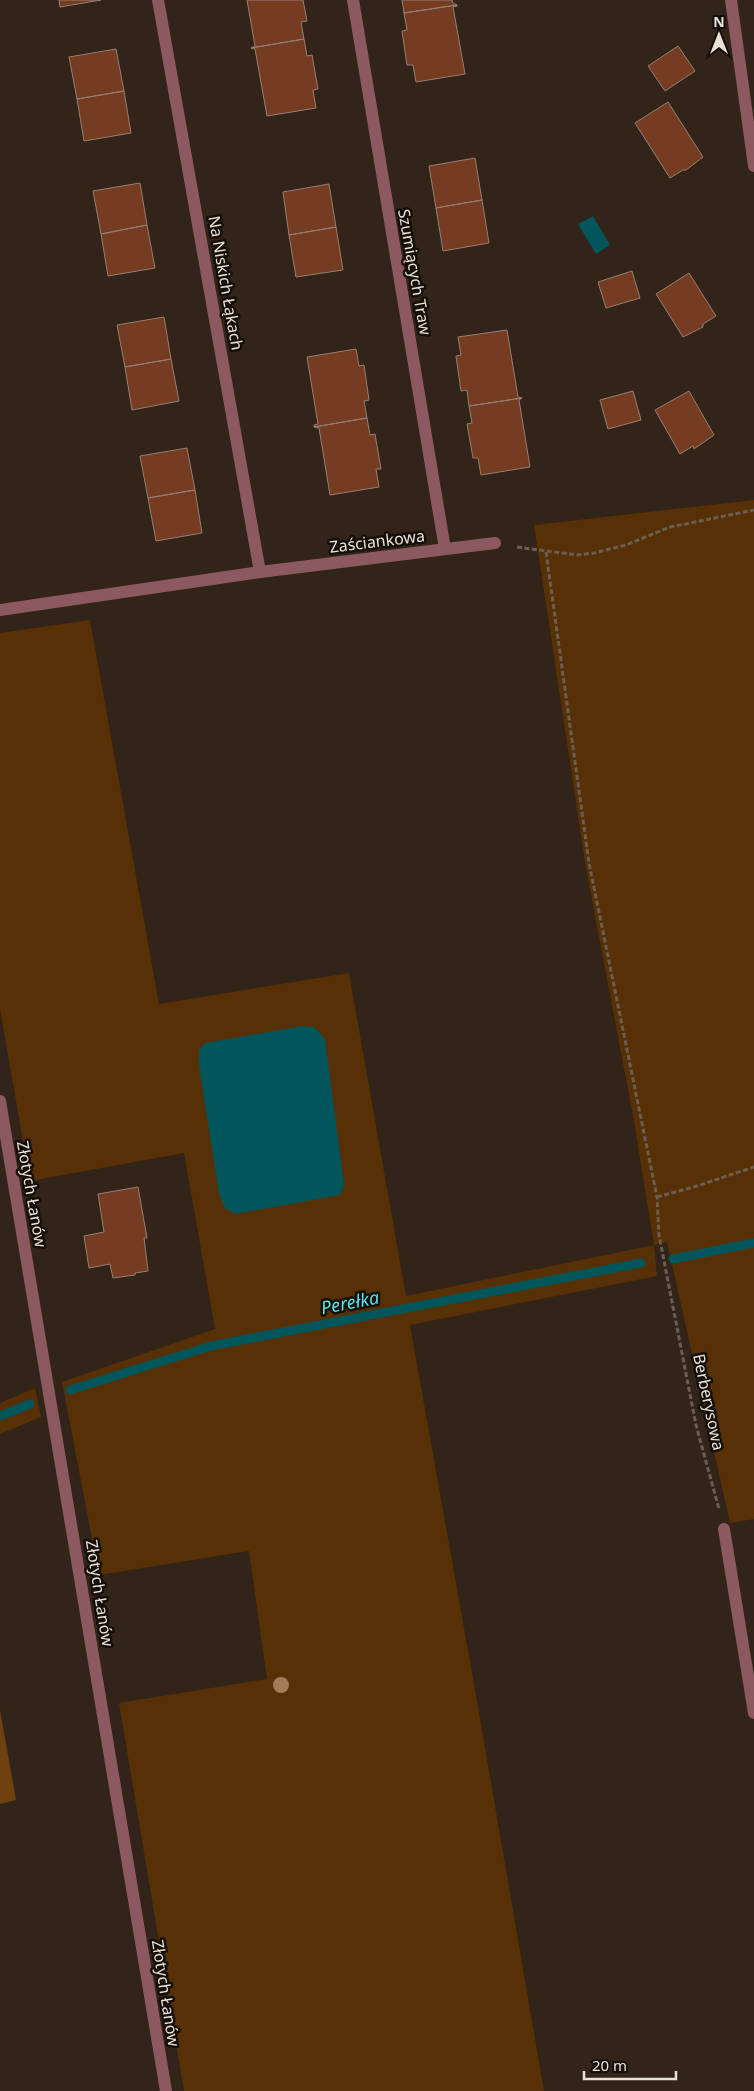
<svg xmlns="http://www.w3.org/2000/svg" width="754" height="2091" viewBox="0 0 754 2091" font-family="'Noto Sans',sans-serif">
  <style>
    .green { fill: #573005 }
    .forest { fill: #704110 }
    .water { fill: #00565b }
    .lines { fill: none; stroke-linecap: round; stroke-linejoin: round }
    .stream { stroke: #00565b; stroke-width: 9 }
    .building { fill: #753c22; stroke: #957f76 }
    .path { stroke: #6a5e53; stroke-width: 3; stroke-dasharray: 5 2.5; stroke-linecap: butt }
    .minor { stroke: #8b595f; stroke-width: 12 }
    .tree { fill: #a27b59 }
    .labels { text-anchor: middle; stroke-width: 5; stroke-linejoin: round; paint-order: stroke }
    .street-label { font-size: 16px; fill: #eae1d9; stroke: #150f09 }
    .water-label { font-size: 18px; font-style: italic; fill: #59e3ed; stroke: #150f09 }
  </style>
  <rect width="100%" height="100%" fill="#322418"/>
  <path class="green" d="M754,500V1519L730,1523L667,1242L654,1245L657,1276L410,1325L477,1701L544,2091H184L119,1703L267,1679L249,1551L99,1575L62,1382L215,1329L184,1153L30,1181L0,1009V633L90,620L159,1004L349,973L406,1296L654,1245L634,1121L586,868L534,525Z
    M35,1388L41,1417L0,1434V1403Z"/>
  <path class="forest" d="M0,1710L16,1800L0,1804Z"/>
  <path class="water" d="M593,216L610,245L596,254L578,224Z
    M303,1026L314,1027L325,1039L344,1185L340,1195L235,1214L225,1208L219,1194L199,1066V1050L205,1043Z"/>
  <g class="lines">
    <path class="stream" d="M673,1259L754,1243
      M70,1390L211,1346L641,1263
      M0,1416L30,1404"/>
  </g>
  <path class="building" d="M59,0H101L60,7Z
    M247,0H303L307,21L301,22L304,39L251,48L255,46Z
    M402,0H452L453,3L457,5L404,13Z
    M457,5V6L453,7L465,74L416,82L413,65H407L402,31L407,30L404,13Z
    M304,39L307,56L312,55L318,89L313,90L316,108L267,116L255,49L251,48Z
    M678,46L695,71L665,91L648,66Z
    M116,49L124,91L77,99L69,57Z
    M124,91L131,133L84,141L77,99Z
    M668,102L703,157L686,170H683L670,178L635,123Z
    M475,158L482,200L436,208L429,166Z
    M140,183L147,225L101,234L93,191Z
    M329,184L336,227L289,235L283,192Z
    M482,200L489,243L443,251L436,208Z
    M147,225L155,268L108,276L101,234Z
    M336,227L343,270L296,277L289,235Z
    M632,271L640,298L606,308L598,282Z
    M689,273L716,316L703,324V327L683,337L656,294Z
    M164,317L171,359L125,367L117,325Z
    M507,330L518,397L522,398L469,406L467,390L461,391L456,356L461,355L458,337Z
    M356,349L359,366L364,365L369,400L364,401L367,418L314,427V425L318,424L307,357Z
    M171,359L179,401L132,410L125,367Z
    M633,391L641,420L608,429L600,400Z
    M689,391L714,435L694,449L693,446L680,454L655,410Z
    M522,398L519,400L530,467L481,475L478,458H473L467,424L472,423L469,406Z
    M367,418L370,435L375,434L381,469H376L379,487L330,495L319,428L314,427Z
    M187,448L195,490L148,498L140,456Z
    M195,490L202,533L156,541L148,498Z
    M138,1187L147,1238H144L148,1271L135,1273V1275L113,1278L110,1264L89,1268L84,1236L104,1232L98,1194Z"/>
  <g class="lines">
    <path class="path" d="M517,547L577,555L594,553L626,545L670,527L754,510
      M546,552L589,863L657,1197L659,1235L696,1425L719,1509
      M657,1197L697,1186L754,1167"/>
    <path class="minor" d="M158,0L260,572
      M353,0L445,549
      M731,0L754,166
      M0,610L260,572L495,543
      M0,1101L166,2091
      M724,1529L754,1713"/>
  </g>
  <circle class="tree" cx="281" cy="1685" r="8"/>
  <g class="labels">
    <g class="street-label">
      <text transform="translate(415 272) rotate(80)" y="6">Szumiących Traw</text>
      <text transform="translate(226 283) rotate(80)" y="6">Na Niskich Łąkach</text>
      <text transform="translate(377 541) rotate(-7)" y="6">Zaściankowa</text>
      <text transform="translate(32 1194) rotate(80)" y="6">Złotych Łanów</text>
      <text transform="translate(709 1402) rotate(78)" y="6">Berberysowa</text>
      <text transform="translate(100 1593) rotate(81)" y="6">Złotych Łanów</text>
      <text transform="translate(166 1993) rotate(81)" y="6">Złotych Łanów</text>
    </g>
    <g class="water-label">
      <text transform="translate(350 1303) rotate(-11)" y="6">Perełka</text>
    </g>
  </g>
  <g transform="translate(719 35)" stroke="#150f09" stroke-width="4" paint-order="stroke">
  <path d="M0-4L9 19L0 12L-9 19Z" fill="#eae1d9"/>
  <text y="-8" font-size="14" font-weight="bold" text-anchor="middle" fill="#eae1d9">N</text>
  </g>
  <path d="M584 2071v8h92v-8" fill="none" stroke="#eae1d9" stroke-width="2.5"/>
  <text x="592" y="2071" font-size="15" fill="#eae1d9" stroke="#150f09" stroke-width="4" paint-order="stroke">20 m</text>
</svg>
